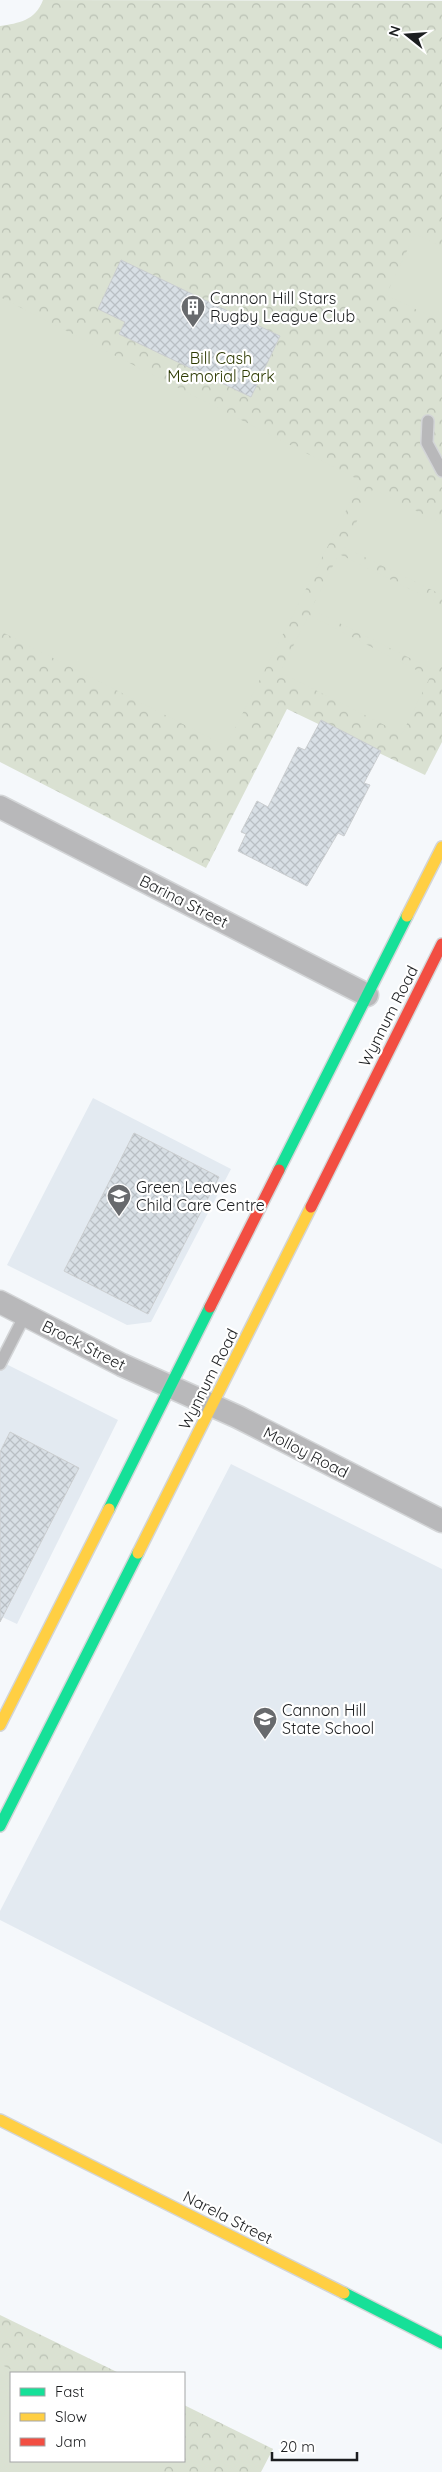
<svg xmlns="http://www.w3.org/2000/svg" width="442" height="2472" viewBox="0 0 442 2472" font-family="Quicksand,sans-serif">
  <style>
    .built { fill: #e3eaf1 }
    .park { fill: url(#park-crowns) }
    .pitch { fill: #dae1d2 }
    .building { fill: url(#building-cross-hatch); stroke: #cbced0 }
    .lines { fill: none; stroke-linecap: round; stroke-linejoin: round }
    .lane-casing { stroke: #d3d5d7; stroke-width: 14 }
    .street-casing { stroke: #d3d5d7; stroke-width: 25 }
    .fast-casing { stroke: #d3d5d7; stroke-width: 14 }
    .slow-casing { stroke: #d3d5d7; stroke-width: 14 }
    .jam-casing { stroke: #d3d5d7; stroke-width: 14 }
    .lane { stroke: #b8b8ba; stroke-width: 11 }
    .street { stroke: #b8b8ba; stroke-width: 22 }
    .fast { stroke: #16e098; stroke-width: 11 }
    .slow { stroke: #ffcf43; stroke-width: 11 }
    .jam { stroke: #f24e42; stroke-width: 11 }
    .labels { text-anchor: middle; stroke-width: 4.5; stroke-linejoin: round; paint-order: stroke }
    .poi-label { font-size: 16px; fill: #1c1e20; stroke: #fff; text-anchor: start }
    .park-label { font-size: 16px; fill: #2d3a02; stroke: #fff }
    .street-label { font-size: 16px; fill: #1c1e20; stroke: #fff }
  </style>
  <defs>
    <pattern id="park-crowns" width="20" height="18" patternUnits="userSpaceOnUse" patternTransform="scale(1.25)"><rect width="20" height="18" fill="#dae1d2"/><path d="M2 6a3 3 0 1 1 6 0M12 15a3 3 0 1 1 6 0" fill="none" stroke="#bac1b4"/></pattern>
    <pattern id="building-cross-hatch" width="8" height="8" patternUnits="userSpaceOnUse" patternTransform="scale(1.25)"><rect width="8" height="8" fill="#d8dfe5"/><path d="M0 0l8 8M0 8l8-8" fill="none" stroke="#b9bfc4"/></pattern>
  </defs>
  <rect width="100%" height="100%" fill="#f5f8fb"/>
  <path class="built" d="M93,1098L231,1169L151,1322L127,1325L7,1265Z
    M0,1361L118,1420L17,1624L0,1616Z
    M231,1464L442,1569V2144L0,1920V1911Z"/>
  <path class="park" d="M43,0L442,1V742L425,775L287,709L206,868L0,762V26C19,23 35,21 43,0Z
    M0,2315L119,2373H11V2461H184V2405L273,2449L261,2472H0Z"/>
  <path class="pitch" d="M415,234L442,247V322L386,295Z
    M0,297L361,481L226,746L0,631Z
    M373,489L442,524V595L344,547Z
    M339,554L442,605V654L434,670L311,609Z
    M309,615L430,677L402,734L280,672Z
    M0,2364L18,2373H11V2461H155L160,2472H0Z"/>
  <path class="building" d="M121,260L280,336L251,397L119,334L125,322L98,309Z
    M321,720L381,751L364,783L370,785L344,836L338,833L307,886L238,851L246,834L241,832L257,801L268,807L298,747L305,750Z
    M134,1133L219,1177L148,1314L64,1271Z
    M10,1432L79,1468L0,1622V1452Z"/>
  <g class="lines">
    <defs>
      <path id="lane" d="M428,421L427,443L442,471
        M0,1364L25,1315"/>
      <path id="street" d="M0,807L367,995
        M0,1302L122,1365L238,1417L442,1521"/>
      <path id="fast" d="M279,1170L407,916
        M109,1509L210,1307
        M0,1826L138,1553
        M344,2293L442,2343"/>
      <path id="slow" d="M407,916L442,847
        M138,1553L311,1207
        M0,1725L109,1509
        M0,2120L344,2293"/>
      <path id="jam" d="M311,1207L442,944
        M210,1307L279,1170"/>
    </defs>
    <use href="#lane" class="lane-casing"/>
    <use href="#street" class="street-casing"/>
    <use href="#fast" class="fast-casing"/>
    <use href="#slow" class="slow-casing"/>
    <use href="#jam" class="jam-casing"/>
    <use href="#lane" class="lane"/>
    <use href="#street" class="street"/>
    <use href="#fast" class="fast"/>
    <use href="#slow" class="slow"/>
    <use href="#jam" class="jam"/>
  </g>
  <defs>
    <symbol id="building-pin" viewBox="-11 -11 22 30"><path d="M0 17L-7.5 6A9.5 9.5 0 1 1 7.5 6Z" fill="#686a6d" stroke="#fff"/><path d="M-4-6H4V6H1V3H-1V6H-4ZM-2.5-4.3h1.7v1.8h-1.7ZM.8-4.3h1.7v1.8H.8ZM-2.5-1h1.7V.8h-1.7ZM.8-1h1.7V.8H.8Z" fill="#fff"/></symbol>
    <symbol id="school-pin" viewBox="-11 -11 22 30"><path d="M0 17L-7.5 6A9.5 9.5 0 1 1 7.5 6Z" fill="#686a6d" stroke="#fff"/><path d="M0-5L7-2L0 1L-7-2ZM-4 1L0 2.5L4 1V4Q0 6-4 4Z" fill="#fff"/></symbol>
  </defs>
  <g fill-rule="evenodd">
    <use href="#building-pin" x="179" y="293" width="28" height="38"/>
    <use href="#school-pin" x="105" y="1182" width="28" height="38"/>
    <use href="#school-pin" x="251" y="1705" width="28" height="38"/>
  </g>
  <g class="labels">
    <g class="poi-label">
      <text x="210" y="304">Cannon Hill Stars<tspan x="210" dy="18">Rugby League Club</tspan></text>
      <text x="136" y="1193">Green Leaves<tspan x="136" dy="18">Child Care Centre</tspan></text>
      <text x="282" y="1716">Cannon Hill<tspan x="282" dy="18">State School</tspan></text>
    </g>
    <g class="park-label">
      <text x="221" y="364">Bill Cash<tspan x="221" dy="18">Memorial Park</tspan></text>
    </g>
    <g class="street-label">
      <text transform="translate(184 901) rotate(27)" y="6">Barina Street</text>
      <text transform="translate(388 1016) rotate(-63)" y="6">Wynnum Road</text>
      <text transform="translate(84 1345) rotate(27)" y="6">Brock Street</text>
      <text transform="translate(208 1379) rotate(-63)" y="6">Wynnum Road</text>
      <text transform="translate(306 1452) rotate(27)" y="6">Molloy Road</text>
      <text transform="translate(228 2217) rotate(27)" y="6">Narela Street</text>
    </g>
  </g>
  <rect x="10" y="2372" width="175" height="90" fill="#ffffff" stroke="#a4a5a6"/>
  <rect x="20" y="2388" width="25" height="8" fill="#16e098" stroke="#a4a5a6"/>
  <text x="55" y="2397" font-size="15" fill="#1c1e20">Fast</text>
  <rect x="20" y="2413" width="25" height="8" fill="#ffcf43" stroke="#a4a5a6"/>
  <text x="55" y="2422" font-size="15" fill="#1c1e20">Slow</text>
  <rect x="20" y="2438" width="25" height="8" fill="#f24e42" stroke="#a4a5a6"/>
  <text x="55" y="2447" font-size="15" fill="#1c1e20">Jam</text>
  <g transform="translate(407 35) rotate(287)" stroke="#ffffff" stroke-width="4" paint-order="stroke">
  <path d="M0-4L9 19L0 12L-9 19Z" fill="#1c1e20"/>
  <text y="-8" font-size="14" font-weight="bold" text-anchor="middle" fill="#1c1e20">N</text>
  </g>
  <path d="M272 2452v8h85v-8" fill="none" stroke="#1c1e20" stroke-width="2.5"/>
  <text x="280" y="2452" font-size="15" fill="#1c1e20" stroke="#ffffff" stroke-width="4" paint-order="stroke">20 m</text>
</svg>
